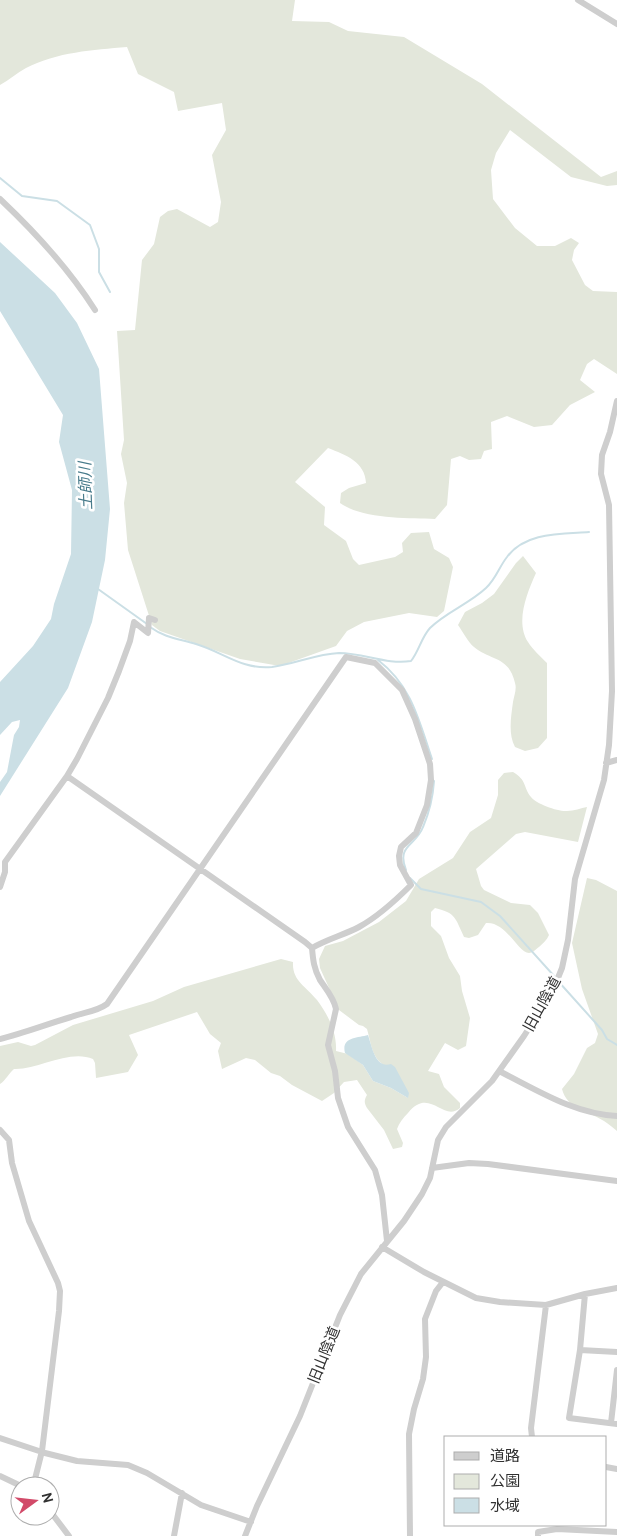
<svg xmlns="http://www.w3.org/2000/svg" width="617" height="1536" viewBox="0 0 617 1536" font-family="Cabin,'Noto Sans JP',sans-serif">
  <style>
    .green { fill: #e3e7db }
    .water { fill: #cbdfe5 }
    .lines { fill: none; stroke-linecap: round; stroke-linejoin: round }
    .stream { stroke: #cbdfe5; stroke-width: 2 }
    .minor { stroke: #cecece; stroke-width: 6 }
    .labels { text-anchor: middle; stroke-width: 5; stroke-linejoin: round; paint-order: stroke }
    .street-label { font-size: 15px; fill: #313131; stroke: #fff }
    .water-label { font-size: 16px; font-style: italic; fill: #487b8b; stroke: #fff }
  </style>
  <rect width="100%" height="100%" fill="#fff"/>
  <path class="green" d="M0,0H295L292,21L329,22L348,31L404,37L482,84L601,177L617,171V185L607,186L571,177L510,130L496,153L491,170L493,199L515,228L537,246H555L571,238L579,243L574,250L572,260L585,285L593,291L617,292V374L594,359L587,364L580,380L595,392L570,405L552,425L534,427L507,416L491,422L492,449L484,451L481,459L469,460L460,456L451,459L447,505L435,519C408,518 362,519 340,503L341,493L349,488L366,483C365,462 346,455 328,448L295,482L325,507L324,525L346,541L353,559L359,565L395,557L403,552L402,543L411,533L429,532L434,549L449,558L453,567L444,611L437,617L409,613L364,622L347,631L336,646L280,666L240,659L160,631L152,625L128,550L124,503L127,483L121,454L124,440L117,331L135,330L142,260L154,244L160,217L168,211L177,209L210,227L218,222L221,202L212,155L226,130L222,103L178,111L174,92L138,74L127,47C93,50 57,52 26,68C17,73 9,80 0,85Z
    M523,556L536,573C527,593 515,622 528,642C533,650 541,657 547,663V738L538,748L525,751L515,747C508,734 511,717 513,702C514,696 517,689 515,683C509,656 491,661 474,647C468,642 463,632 458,625L465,612L482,603L494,594L516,563Z
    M513,772C527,780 523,787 531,797C536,804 559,812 567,811C574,811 581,808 587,807L578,842L525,832L516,834L476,869L481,886L484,890L511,903L530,905L538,913L549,935C547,940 543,943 539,947C536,949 533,953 529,953C518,953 506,921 486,923L478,935L469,938L464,937C455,918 456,913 435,908L431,912V926L441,936L449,958L460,976L462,991L470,1018L466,1046L458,1050L445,1043L428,1071L439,1074L444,1087L460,1103V1108C443,1123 430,1086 408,1113C403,1118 399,1123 397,1129L403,1143L402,1147L393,1149L384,1130L367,1108C364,1103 364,1100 367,1095L357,1080L344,1082L334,1093L322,1101L292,1085L280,1076L271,1073L255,1060L246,1058L222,1069L218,1051L221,1043L210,1034L197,1012L129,1035L138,1055L128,1072L96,1078L95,1063L93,1059C69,1049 38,1070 14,1069C8,1074 6,1080 0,1084V1046L18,1042L31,1046L35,1045L73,1025L153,1001L184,987L281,959L293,962C292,981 306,986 317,1000C328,1015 337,1032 336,1051L348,1054L363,1065L373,1081L391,1088L408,1098L386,1066C372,1060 371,1043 367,1029L363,1026L359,1025L339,1010L320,968L319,959L325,946L343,941L379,922L406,901L419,879L453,858L470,832L491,818L498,795V780L504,773Z
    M587,878L596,880L617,891V1131C613,1128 609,1124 604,1121C588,1111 567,1109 562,1089L574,1074L587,1048L595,1043L598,1034L582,989L572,943Z"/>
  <path class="water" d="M0,242L55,293L77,323L99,369L110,509L105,560L92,622L68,688L0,796V782L7,772L14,735L19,727L20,720L12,722L0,735V682L33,646L51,619L54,604L71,554L72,490L59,442L63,415L0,311Z
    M368,1035C372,1046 375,1069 391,1064L395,1067L409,1093L408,1098L391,1088L373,1081L363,1065L345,1053C341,1037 357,1038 368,1035Z"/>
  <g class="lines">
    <path class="stream" d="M0,178L22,196L57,201L90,225L99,249V272L110,292
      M98,589L147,624
      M150,627C165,638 180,639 196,644C223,652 242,670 272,667C295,664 316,654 339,653C364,653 387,665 411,661C419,651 421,638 430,628C446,612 469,604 486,588C496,579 499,567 507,557C525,532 561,534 589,532
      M378,660C412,686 419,721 432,759
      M406,870C396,845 416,846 423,827C429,813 433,797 434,781
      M410,878L421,889L481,902L500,916L555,977
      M558,981L602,1030L607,1039L617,1045"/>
    <path class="minor" d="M578,0L617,24
      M0,199C36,233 69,269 95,310
      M606,763L617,760
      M67,776L305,942L312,948C313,960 314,969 320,980C326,989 334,998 336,1009L328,1045L335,1071L338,1098L348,1127L375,1170L382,1195L387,1241
      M0,887L5,872V862L67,776L77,759L108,698L119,671L130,641L134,622L148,633L149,618L155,620
      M0,1039C24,1033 47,1024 71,1017C84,1012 96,1012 107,1004L346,657L375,663L402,690L415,719L430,764L431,780L427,805L416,833L401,847L399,856L400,865L411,885C395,901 379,916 359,927C344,935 327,939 312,948
      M499,1071C537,1090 574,1114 617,1116
      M0,1130L9,1140L12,1163L29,1221L58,1283L60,1291L59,1311L42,1451L35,1479L31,1486
      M432,1168L469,1163L488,1164L617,1181
      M382,1247L424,1272L476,1298L500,1302L546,1305L585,1294L617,1288
      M585,1294L580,1350L569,1418L617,1424
      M580,1350L617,1352
      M611,1423L617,1370
      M532,1437L531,1428L546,1305
      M0,1438L45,1453L77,1461L128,1465L147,1473L201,1505L251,1522
      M606,1467L617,1469
      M0,1476L21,1486
      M50,1511L69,1536
      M174,1536L182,1493
      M245,1536L257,1506L300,1416L340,1315L361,1274L404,1221L422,1194L430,1178L438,1140L446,1127L492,1081L524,1036L553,990L562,968L568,940L575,879L604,780L609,745L612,691L609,505L601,474L602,455L610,432L617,401
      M410,1536L409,1434L414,1409L423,1379L426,1357L425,1319L436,1291L443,1282
      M538,1536V1532L557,1529L617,1532"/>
  </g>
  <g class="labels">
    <g class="street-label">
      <text transform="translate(542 1004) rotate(-61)" y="5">旧山陰道</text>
      <text transform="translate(324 1355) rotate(-68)" y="5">旧山陰道</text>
    </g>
    <g class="water-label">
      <text transform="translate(85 486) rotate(-92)" y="6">土師川</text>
    </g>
  </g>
  <rect x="444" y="1436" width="162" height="90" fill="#ffffff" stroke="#adadad"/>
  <rect x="454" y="1452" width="25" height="8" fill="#cecece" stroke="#adadad"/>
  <text x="490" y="1461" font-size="15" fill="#313131">道路</text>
  <rect x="454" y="1474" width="25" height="15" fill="#e3e7db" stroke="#adadad"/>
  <text x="490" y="1486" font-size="15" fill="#313131">公園</text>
  <rect x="454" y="1498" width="25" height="15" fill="#cbdfe5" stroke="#adadad"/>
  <text x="490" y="1511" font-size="15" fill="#313131">水域</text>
  <g transform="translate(35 1501) rotate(75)"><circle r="24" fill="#ffffff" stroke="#adadad"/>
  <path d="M0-4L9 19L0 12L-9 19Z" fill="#d24a69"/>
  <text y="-8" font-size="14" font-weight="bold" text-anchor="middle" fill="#313131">N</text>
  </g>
</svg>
